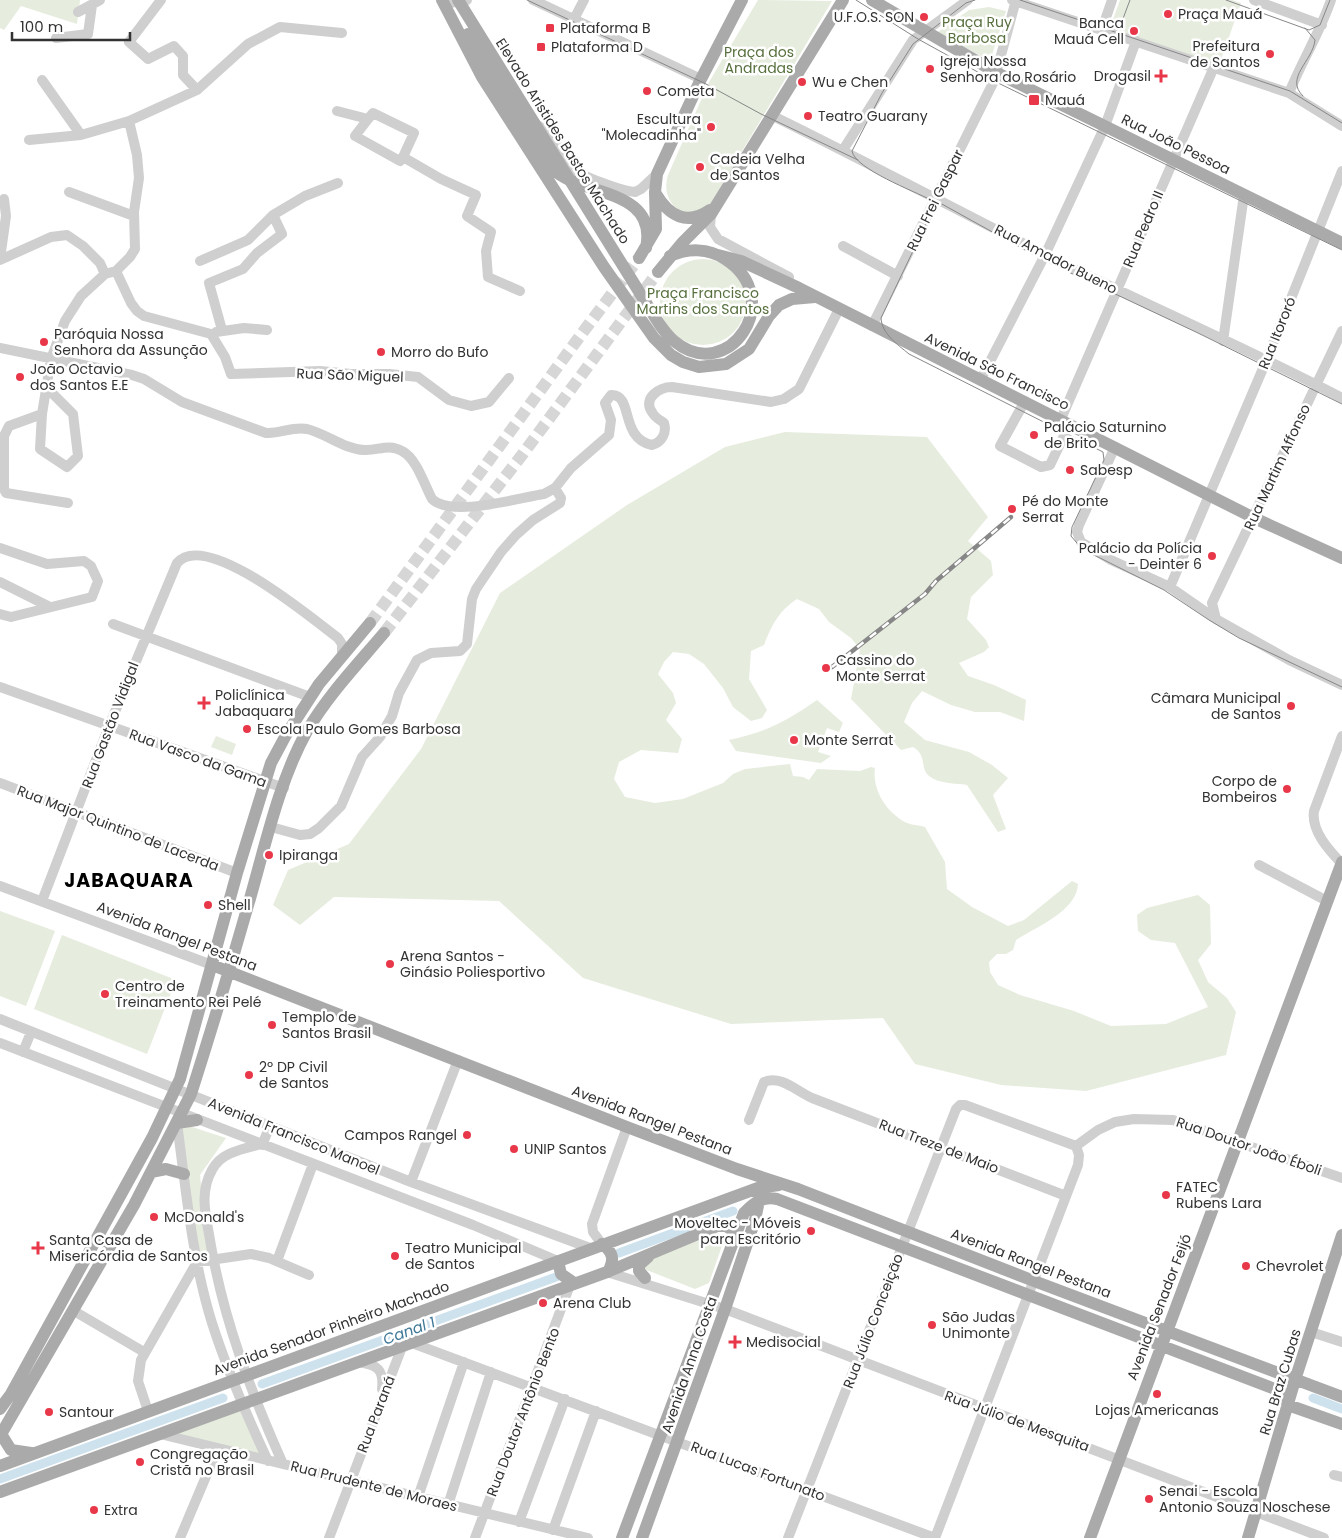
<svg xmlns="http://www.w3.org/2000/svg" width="1342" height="1538" viewBox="0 0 1342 1538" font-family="Poppins,sans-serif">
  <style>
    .green { fill: #e6ecde }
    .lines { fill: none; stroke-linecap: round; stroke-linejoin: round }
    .canal { stroke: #cee2ee; stroke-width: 9 }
    .major-tunnel { stroke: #d6d6d6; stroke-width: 12; stroke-dasharray: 12 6; stroke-linecap: butt }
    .minor { stroke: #cfcfcf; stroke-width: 10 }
    .major { stroke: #aaa; stroke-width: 12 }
    .tram { stroke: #878787; stroke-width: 1 }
    .rail-casing { stroke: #878787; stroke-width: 4.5 }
    .rail { stroke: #fff; stroke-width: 2.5; stroke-dasharray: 8; stroke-linecap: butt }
    .major-bridge { stroke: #aaa; stroke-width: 12 }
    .poi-dot { fill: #e73749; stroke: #fff; stroke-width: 2 }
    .labels { text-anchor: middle; stroke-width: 5; stroke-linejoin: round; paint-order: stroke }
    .poi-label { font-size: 14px; fill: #323232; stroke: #fff; text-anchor: start }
    .park-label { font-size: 14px; fill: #57703e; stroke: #fff }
    .street-label { font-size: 14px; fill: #323232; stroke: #fff }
    .water-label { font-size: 15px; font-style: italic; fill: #3e7797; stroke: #fff }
    .district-label { font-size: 19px; font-weight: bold; letter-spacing: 1px; fill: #000; stroke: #fff }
  </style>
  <rect width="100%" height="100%" fill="#fff"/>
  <path class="green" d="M0,0H80L77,24L21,6L4,30L0,28Z
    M758,0L832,1L711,203L703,212L682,215C669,202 663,193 668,175L709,82Z
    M1120,0H1232L1241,3L1218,68L1110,28Z
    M989,7L1006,11L990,61L938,32L969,10Z
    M660 302a43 43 0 1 1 86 0a43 43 0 1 1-86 0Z
    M785,432L927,437L988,517L968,541L991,561L993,575L971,597L967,619L986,640L989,647L984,652L959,663L968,676L994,685L1026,700L1024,721L1000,712H975L951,705L922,691L912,703L904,722L925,740L969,752L992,765L1008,778L993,795L1006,829L998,832L967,785C956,783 938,784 929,776C919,767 928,756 913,747L901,750L851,699L860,649L851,638L829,622L819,609L797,599C779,611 772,624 764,645L751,651L749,679L767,710L762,718L751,721L733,707L723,688L704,664L689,654L673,652L664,662L658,674L673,693L676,703L666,720L682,739L678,753L641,750L619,762L614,779L625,797L655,803L683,799L723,783L733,774L745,769L790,764L793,776L803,777L809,780L817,769L860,771L871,767L875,768C872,789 885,810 903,821C909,825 918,825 925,827L945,862L947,889L972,907L1008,926L1024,920L1072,881L1078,884C1077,911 1036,927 1016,940L1013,950L1006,954H997L989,962L990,972L998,985L1020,995L1074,1011L1111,1026L1166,1024L1208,1007L1175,943L1151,940L1138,931L1137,915L1147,908L1198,895L1210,905L1211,944L1198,960L1208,982L1227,998L1236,1012L1226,1055L1086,1091L1001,1085L915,1064L883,1018L731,1024L583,978L499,901L334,897L300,925L273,905L288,870L349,844L421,749L500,593L627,505L725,447Z
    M817,700L843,723L839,732L827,728L818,752L831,756L821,763L736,751L729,740C767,732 785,722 817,700Z
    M216,736L236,744L232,755L211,747Z
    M0,911L55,931L26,1006L0,996Z
    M62,935L176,980L147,1054L34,1009Z
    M186,1125L226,1138L200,1175L208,1257L199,1254L181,1129Z
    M716,1231L722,1237L723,1243L709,1283L695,1289L644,1269L643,1263Z
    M241,1408L264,1457L167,1433Z"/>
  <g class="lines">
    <path class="canal" d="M619,1253L733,1211
      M262,1384L556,1277
      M1313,1398L1342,1409
      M0,1479L223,1398"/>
    <path class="major-tunnel" d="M370,623L583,332L639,258
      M384,633L522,455L658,272"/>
    <path class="minor" d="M161,0L129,42L148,59L174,46L183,56V75L197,90
      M533,0L701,79
      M1012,0L1289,93L1342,126
      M1254,0L1322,25
      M444,4L467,0
      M78,12L100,0
      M574,19L584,0
      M1102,29L1112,0
      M56,38L88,34L92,5
      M42,80L81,135
      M1289,93C1302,61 1320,32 1331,0
      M337,111L368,119L373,113L414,133L403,157L441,179L476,195L467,216L491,232L486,251L488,277L520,291
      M773,116C865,161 955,209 1046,255C1144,304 1245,347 1342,398
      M368,119L355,136L400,161L403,157
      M535,124C561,136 555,151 572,168C580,176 623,191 635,192L641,189L657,174
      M29,140L81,135L129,121L197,90L248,44L280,27L342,33
      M843,150L913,40L968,0
      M69,192L134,216
      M711,214L710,227L718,239L789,277
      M843,246L898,276
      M0,259L6,216L4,199
      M0,260L51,237L67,235L83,246L100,263L105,274
      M200,261L248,240L273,215L305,196L338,183
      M116,271L131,303L137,311L144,316L211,334L225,357L231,374L320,371L351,374H389L418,377L449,400L471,406L489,402L509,378
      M872,326L994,81L1016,0
      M222,330L209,283L243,269L257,253L282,234L273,215
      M216,332L244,328L267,330
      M1223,341L1244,195
      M0,348L132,375L144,379L182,402L266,433C280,434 293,426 307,429C327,434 344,449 364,450C378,451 388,443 402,451C417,459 424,484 432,499C451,518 518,498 544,494L555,488L571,468L609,435L611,420L605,403L611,395C634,394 619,438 652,445C662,442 667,433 664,423C660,420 654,417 652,412C642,398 660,387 672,387L771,402L784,399L799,389L839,309
      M981,379L1045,255L1105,126L1136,41
      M47,388L73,414L78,456L67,467L40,449L42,414L51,359L65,321L81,296L105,274L116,271L130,257L135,249L134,212L139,178L137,155L129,121
      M1025,401L1000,446L1041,467L1050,465L1070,423
      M42,414L9,426L4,436V489L6,493L68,503
      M1061,419L1214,67
      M1115,447L1079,525L1077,532L1081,542L1111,560L1170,587L1216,619L1289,660L1342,685
      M0,548L47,564L84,561L91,566L98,581L92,597L11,617L0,614
      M0,582L48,606
      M1170,587L1264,366L1342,171
      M1216,619L1212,603L1342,331
      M113,624L310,697
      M0,687L284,788
      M1342,736L1314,811C1311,831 1329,850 1342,864
      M0,783L237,873
      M271,827L300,835L310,834L319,828L341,806L362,757L380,737L392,716L399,693L417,660L431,653L460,651L467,644L472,599L476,589L501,552L516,535L533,520L560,503L561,498L555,488
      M1259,865L1327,901
      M0,886L212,965
      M42,901L109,726L177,563C206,529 311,618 338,638L342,644V655
      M0,1019L411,1182L590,1248
      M0,1043L473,1225L558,1261
      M23,1052L31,1032
      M749,1120L764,1082C781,1075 796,1091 812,1098L1066,1196
      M177,1123C186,1190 192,1259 212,1323C227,1370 247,1416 268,1461
      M261,1144C243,1149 221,1152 212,1170C199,1193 206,1216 210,1240C223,1319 251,1392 283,1464
      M262,1145L270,1126
      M411,1182L458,1060
      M602,1244L593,1232L592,1224L627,1127
      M277,1261L313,1164
      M607,1272L725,1309L1324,1538
      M74,1311L144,1352
      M1311,1332L1342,1342
      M412,1343L935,1538
      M359,1362C378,1365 384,1370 382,1389
      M148,1411L138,1381L141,1360L197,1262L251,1254L269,1258L309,1275
      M160,1434L588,1538
      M1334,1475L1342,1477
      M418,1497L464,1362
      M448,1505L491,1372
      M519,1522L565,1399
      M553,1530L596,1411
      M180,1538L218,1448
      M329,1538L402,1347
      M475,1538L570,1285
      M788,1538L956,1109L960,1105H965L1076,1146L1098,1130L1115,1122L1134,1119L1173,1120L1342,1178
      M935,1538L1078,1165L1079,1155L1076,1146"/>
    <path class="major" d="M442,0L482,77L604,267L654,338L671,355L683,362L699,367L726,364L749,349L769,316L779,305L792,299L815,297
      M872,0L997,73L1342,243
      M468,34L553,169C578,196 659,187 646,248
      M656,194C669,216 687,226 710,210
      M718,255L741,261L799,288L1254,518L1342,558
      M639,258L656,229L655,192L657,174L700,81L742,0
      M658,272L682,243L711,214L843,0
      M643,298C652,312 661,330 674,341C728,386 788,299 725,259C708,248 688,248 670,256
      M212,965L627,1127L737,1169L798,1189L1034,1281L1342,1397
      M177,1123L197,1120
      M151,1172L166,1169L184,1174
      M602,1244C613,1252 615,1259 608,1272
      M558,1261L561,1274L574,1283
      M645,1278L639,1271V1265L648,1257
      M0,1409L11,1394L152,1138L180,1079L237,873L271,763L286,735L319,684L370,623
      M1,1434L11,1450L31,1453
      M0,1436L134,1205L191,1094C212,1028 232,962 251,895C266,842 280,779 307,731C328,695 357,665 384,633
      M0,1466L758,1188L779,1185
      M0,1492L607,1272L717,1226H726L731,1229L734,1240
      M622,1538L744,1213C754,1203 762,1196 777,1199L1280,1391L1288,1405L1342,1424
      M642,1538L725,1309L755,1220L760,1196
      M1090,1538L1342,862
      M1248,1538L1295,1380L1342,1235"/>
    <path class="tram" d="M527,0L706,84L761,114L858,160
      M856,0L918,39L994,81L1342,250
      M975,0L966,3L913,44L882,93L852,151C855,169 914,191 931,200L935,205L881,318C882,334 897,344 909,354L1103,452L1104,460L1072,527L1071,536L1082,549L1164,590L1209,620L1239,638L1342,687
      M1020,0L1290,91L1342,123
      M1226,0L1309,30L1320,25L1330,0
      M1105,27L1121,24L1130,0
      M1303,96C1284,78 1313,61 1315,40L1305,28
      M931,198L1043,260L1198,333L1342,404"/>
    <defs>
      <path id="rail" d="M832,667L925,594L936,581L1011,517"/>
    </defs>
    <use href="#rail" class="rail-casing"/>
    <use href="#rail" class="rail"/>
    <path class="major-bridge" d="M458,0L643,298"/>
  </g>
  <g class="poi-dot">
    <circle cx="1168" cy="14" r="5"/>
    <circle cx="924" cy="17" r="5"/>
    <rect x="545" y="23" width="10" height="10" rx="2.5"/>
    <circle cx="1134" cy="31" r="5"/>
    <rect x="536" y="42" width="10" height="10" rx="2.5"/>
    <circle cx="1270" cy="54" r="5"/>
    <circle cx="930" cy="69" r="5"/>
    <path d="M1158.5 68.5h5v5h5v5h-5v5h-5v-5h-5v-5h5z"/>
    <circle cx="802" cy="82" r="5"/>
    <circle cx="647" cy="91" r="5"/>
    <rect x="1028" y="94" width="12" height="12" rx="2.5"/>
    <circle cx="808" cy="116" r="5"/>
    <circle cx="711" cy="127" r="5"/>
    <circle cx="700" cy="167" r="5"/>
    <circle cx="44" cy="342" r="5"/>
    <circle cx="381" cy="352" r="5"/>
    <circle cx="20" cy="377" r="5"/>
    <circle cx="1034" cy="435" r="5"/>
    <circle cx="1070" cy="470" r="5"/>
    <circle cx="1012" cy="509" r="5"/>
    <circle cx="1212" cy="556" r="5"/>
    <circle cx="826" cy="668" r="5"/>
    <path d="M201.5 695.5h5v5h5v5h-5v5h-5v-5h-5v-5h5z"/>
    <circle cx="1291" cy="706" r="5"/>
    <circle cx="247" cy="729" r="5"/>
    <circle cx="794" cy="740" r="5"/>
    <circle cx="1287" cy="789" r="5"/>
    <circle cx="269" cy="855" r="5"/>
    <circle cx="208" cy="905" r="5"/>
    <circle cx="390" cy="964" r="5"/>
    <circle cx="105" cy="994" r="5"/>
    <circle cx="272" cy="1025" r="5"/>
    <circle cx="249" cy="1075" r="5"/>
    <circle cx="467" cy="1135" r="5"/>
    <circle cx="514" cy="1149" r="5"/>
    <circle cx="1166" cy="1195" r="5"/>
    <circle cx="154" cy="1217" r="5"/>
    <circle cx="811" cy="1231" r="5"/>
    <path d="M35.5 1240.5h5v5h5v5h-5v5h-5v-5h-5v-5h5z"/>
    <circle cx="395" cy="1256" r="5"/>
    <circle cx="1246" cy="1266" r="5"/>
    <circle cx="543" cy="1303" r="5"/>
    <circle cx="932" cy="1325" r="5"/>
    <path d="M732.5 1334.5h5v5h5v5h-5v5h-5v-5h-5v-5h5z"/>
    <circle cx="1157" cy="1394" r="5"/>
    <circle cx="49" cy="1412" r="5"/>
    <circle cx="140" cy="1462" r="5"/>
    <circle cx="1149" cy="1499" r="5"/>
    <circle cx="94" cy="1510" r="5"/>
  </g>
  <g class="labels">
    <g class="poi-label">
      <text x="1178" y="19">Praça Mauá</text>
      <text x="914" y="22" text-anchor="end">U.F.O.S. SON</text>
      <text x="1124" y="28" text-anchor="end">Banca<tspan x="1124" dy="16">Mauá Cell</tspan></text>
      <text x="560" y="33">Plataforma B</text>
      <text x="1260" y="51" text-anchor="end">Prefeitura<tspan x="1260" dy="16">de Santos</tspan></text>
      <text x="551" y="52">Plataforma D</text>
      <text x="940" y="66">Igreja Nossa<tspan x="940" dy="16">Senhora do Rosário</tspan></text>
      <text x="1151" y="81" text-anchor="end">Drogasil</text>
      <text x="812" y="87">Wu e Chen</text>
      <text x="657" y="96">Cometa</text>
      <text x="1045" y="105">Mauá</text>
      <text x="818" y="121">Teatro Guarany</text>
      <text x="701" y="124" text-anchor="end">Escultura<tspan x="701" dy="16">"Molecadinha"</tspan></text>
      <text x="710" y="164">Cadeia Velha<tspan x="710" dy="16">de Santos</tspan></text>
      <text x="54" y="339">Paróquia Nossa<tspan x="54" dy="16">Senhora da Assunção</tspan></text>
      <text x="391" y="357">Morro do Bufo</text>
      <text x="30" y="374">João Octavio<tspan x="30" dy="16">dos Santos E.E</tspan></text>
      <text x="1044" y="432">Palácio Saturnino<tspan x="1044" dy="16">de Brito</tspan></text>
      <text x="1080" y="475">Sabesp</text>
      <text x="1022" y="506">Pé do Monte<tspan x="1022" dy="16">Serrat</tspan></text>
      <text x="1202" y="553" text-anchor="end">Palácio da Polícia<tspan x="1202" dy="16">- Deinter 6</tspan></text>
      <text x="836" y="665">Cassino do<tspan x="836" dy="16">Monte Serrat</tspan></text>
      <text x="215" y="700">Policlínica<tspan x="215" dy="16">Jabaquara</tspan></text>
      <text x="1281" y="703" text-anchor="end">Câmara Municipal<tspan x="1281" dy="16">de Santos</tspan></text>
      <text x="257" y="734">Escola Paulo Gomes Barbosa</text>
      <text x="804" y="745">Monte Serrat</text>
      <text x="1277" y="786" text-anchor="end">Corpo de<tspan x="1277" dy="16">Bombeiros</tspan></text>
      <text x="279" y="860">Ipiranga</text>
      <text x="218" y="910">Shell</text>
      <text x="400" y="961">Arena Santos -<tspan x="400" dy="16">Ginásio Poliesportivo</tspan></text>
      <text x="115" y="991">Centro de<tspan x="115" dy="16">Treinamento Rei Pelé</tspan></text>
      <text x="282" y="1022">Templo de<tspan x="282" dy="16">Santos Brasil</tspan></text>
      <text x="259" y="1072">2º DP Civil<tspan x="259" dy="16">de Santos</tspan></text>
      <text x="457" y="1140" text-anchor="end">Campos Rangel</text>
      <text x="524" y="1154">UNIP Santos</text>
      <text x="1176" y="1192">FATEC<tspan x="1176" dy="16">Rubens Lara</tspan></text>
      <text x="164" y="1222">McDonald's</text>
      <text x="801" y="1228" text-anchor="end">Moveltec - Móveis<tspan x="801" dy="16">para Escritório</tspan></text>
      <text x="49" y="1245">Santa Casa de<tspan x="49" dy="16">Misericórdia de Santos</tspan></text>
      <text x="405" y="1253">Teatro Municipal<tspan x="405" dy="16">de Santos</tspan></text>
      <text x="1256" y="1271">Chevrolet</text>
      <text x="553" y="1308">Arena Club</text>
      <text x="942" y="1322">São Judas<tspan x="942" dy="16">Unimonte</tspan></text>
      <text x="746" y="1347">Medisocial</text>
      <text x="1157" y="1415" text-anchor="middle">Lojas Americanas</text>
      <text x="59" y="1417">Santour</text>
      <text x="150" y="1459">Congregação<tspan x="150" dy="16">Cristã no Brasil</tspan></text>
      <text x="1159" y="1496">Senai - Escola<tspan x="1159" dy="16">Antonio Souza Noschese</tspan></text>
      <text x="104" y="1515">Extra</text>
    </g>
    <g class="park-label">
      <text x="977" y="27">Praça Ruy<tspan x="977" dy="16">Barbosa</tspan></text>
      <text x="759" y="57">Praça dos<tspan x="759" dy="16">Andradas</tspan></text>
      <text x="703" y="298">Praça Francisco<tspan x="703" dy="16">Martins dos Santos</tspan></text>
    </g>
    <g class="street-label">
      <text transform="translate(563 141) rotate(58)" y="5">Elevado Aristides Bastos Machado</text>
      <text transform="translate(1176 144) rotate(26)" y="5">Rua João Pessoa</text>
      <text transform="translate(935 200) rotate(-64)" y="5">Rua Frei Gaspar</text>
      <text transform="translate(1143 229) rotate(-67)" y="5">Rua Pedro II</text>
      <text transform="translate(1056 259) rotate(27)" y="5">Rua Amador Bueno</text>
      <text transform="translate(1277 333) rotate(-68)" y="5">Rua Itororó</text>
      <text transform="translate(997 371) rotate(26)" y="5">Avenida São Francisco</text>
      <text transform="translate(350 375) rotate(2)" y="5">Rua São Miguel</text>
      <text transform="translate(1277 467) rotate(-65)" y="5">Rua Martim Affonso</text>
      <text transform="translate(110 725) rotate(-69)" y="5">Rua Gastão Vidigal</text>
      <text transform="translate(198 758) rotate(20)" y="5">Rua Vasco da Gama</text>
      <text transform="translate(118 828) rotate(21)" y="5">Rua Major Quintino de Lacerda</text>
      <text transform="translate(177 936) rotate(21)" y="5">Avenida Rangel Pestana</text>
      <text transform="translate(652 1120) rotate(21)" y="5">Avenida Rangel Pestana</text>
      <text transform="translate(294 1136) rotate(22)" y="5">Avenida Francisco Manoel</text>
      <text transform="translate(939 1146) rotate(21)" y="5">Rua Treze de Maio</text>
      <text transform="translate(1249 1146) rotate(19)" y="5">Rua Doutor João Éboli</text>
      <text transform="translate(1031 1263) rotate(21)" y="5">Avenida Rangel Pestana</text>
      <text transform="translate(1159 1307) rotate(-69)" y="5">Avenida Senador Feijó</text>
      <text transform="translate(873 1321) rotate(-69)" y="5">Rua Júlio Conceição</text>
      <text transform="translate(331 1328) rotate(-20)" y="5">Avenida Senador Pinheiro Machado</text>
      <text transform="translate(689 1365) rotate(-71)" y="5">Avenida Anna Costa</text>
      <text transform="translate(1280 1382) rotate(-73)" y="5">Rua Braz Cubas</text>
      <text transform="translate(523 1412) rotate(-69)" y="5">Rua Doutor Antônio Bento</text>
      <text transform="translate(376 1414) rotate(-69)" y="5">Rua Paraná</text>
      <text transform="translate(1017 1421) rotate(20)" y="5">Rua Júlio de Mesquita</text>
      <text transform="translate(758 1471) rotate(21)" y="5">Rua Lucas Fortunato</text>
      <text transform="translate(374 1486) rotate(14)" y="5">Rua Prudente de Moraes</text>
    </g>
    <g class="water-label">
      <text transform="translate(409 1331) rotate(-20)" y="5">Canal 1</text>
    </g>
    <g class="district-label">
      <text x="129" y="887">JABAQUARA</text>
    </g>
  </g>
  <path d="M12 32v8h118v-8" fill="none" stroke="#323232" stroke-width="2.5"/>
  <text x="20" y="32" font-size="15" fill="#323232" stroke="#ffffff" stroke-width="4" paint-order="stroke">100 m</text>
</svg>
